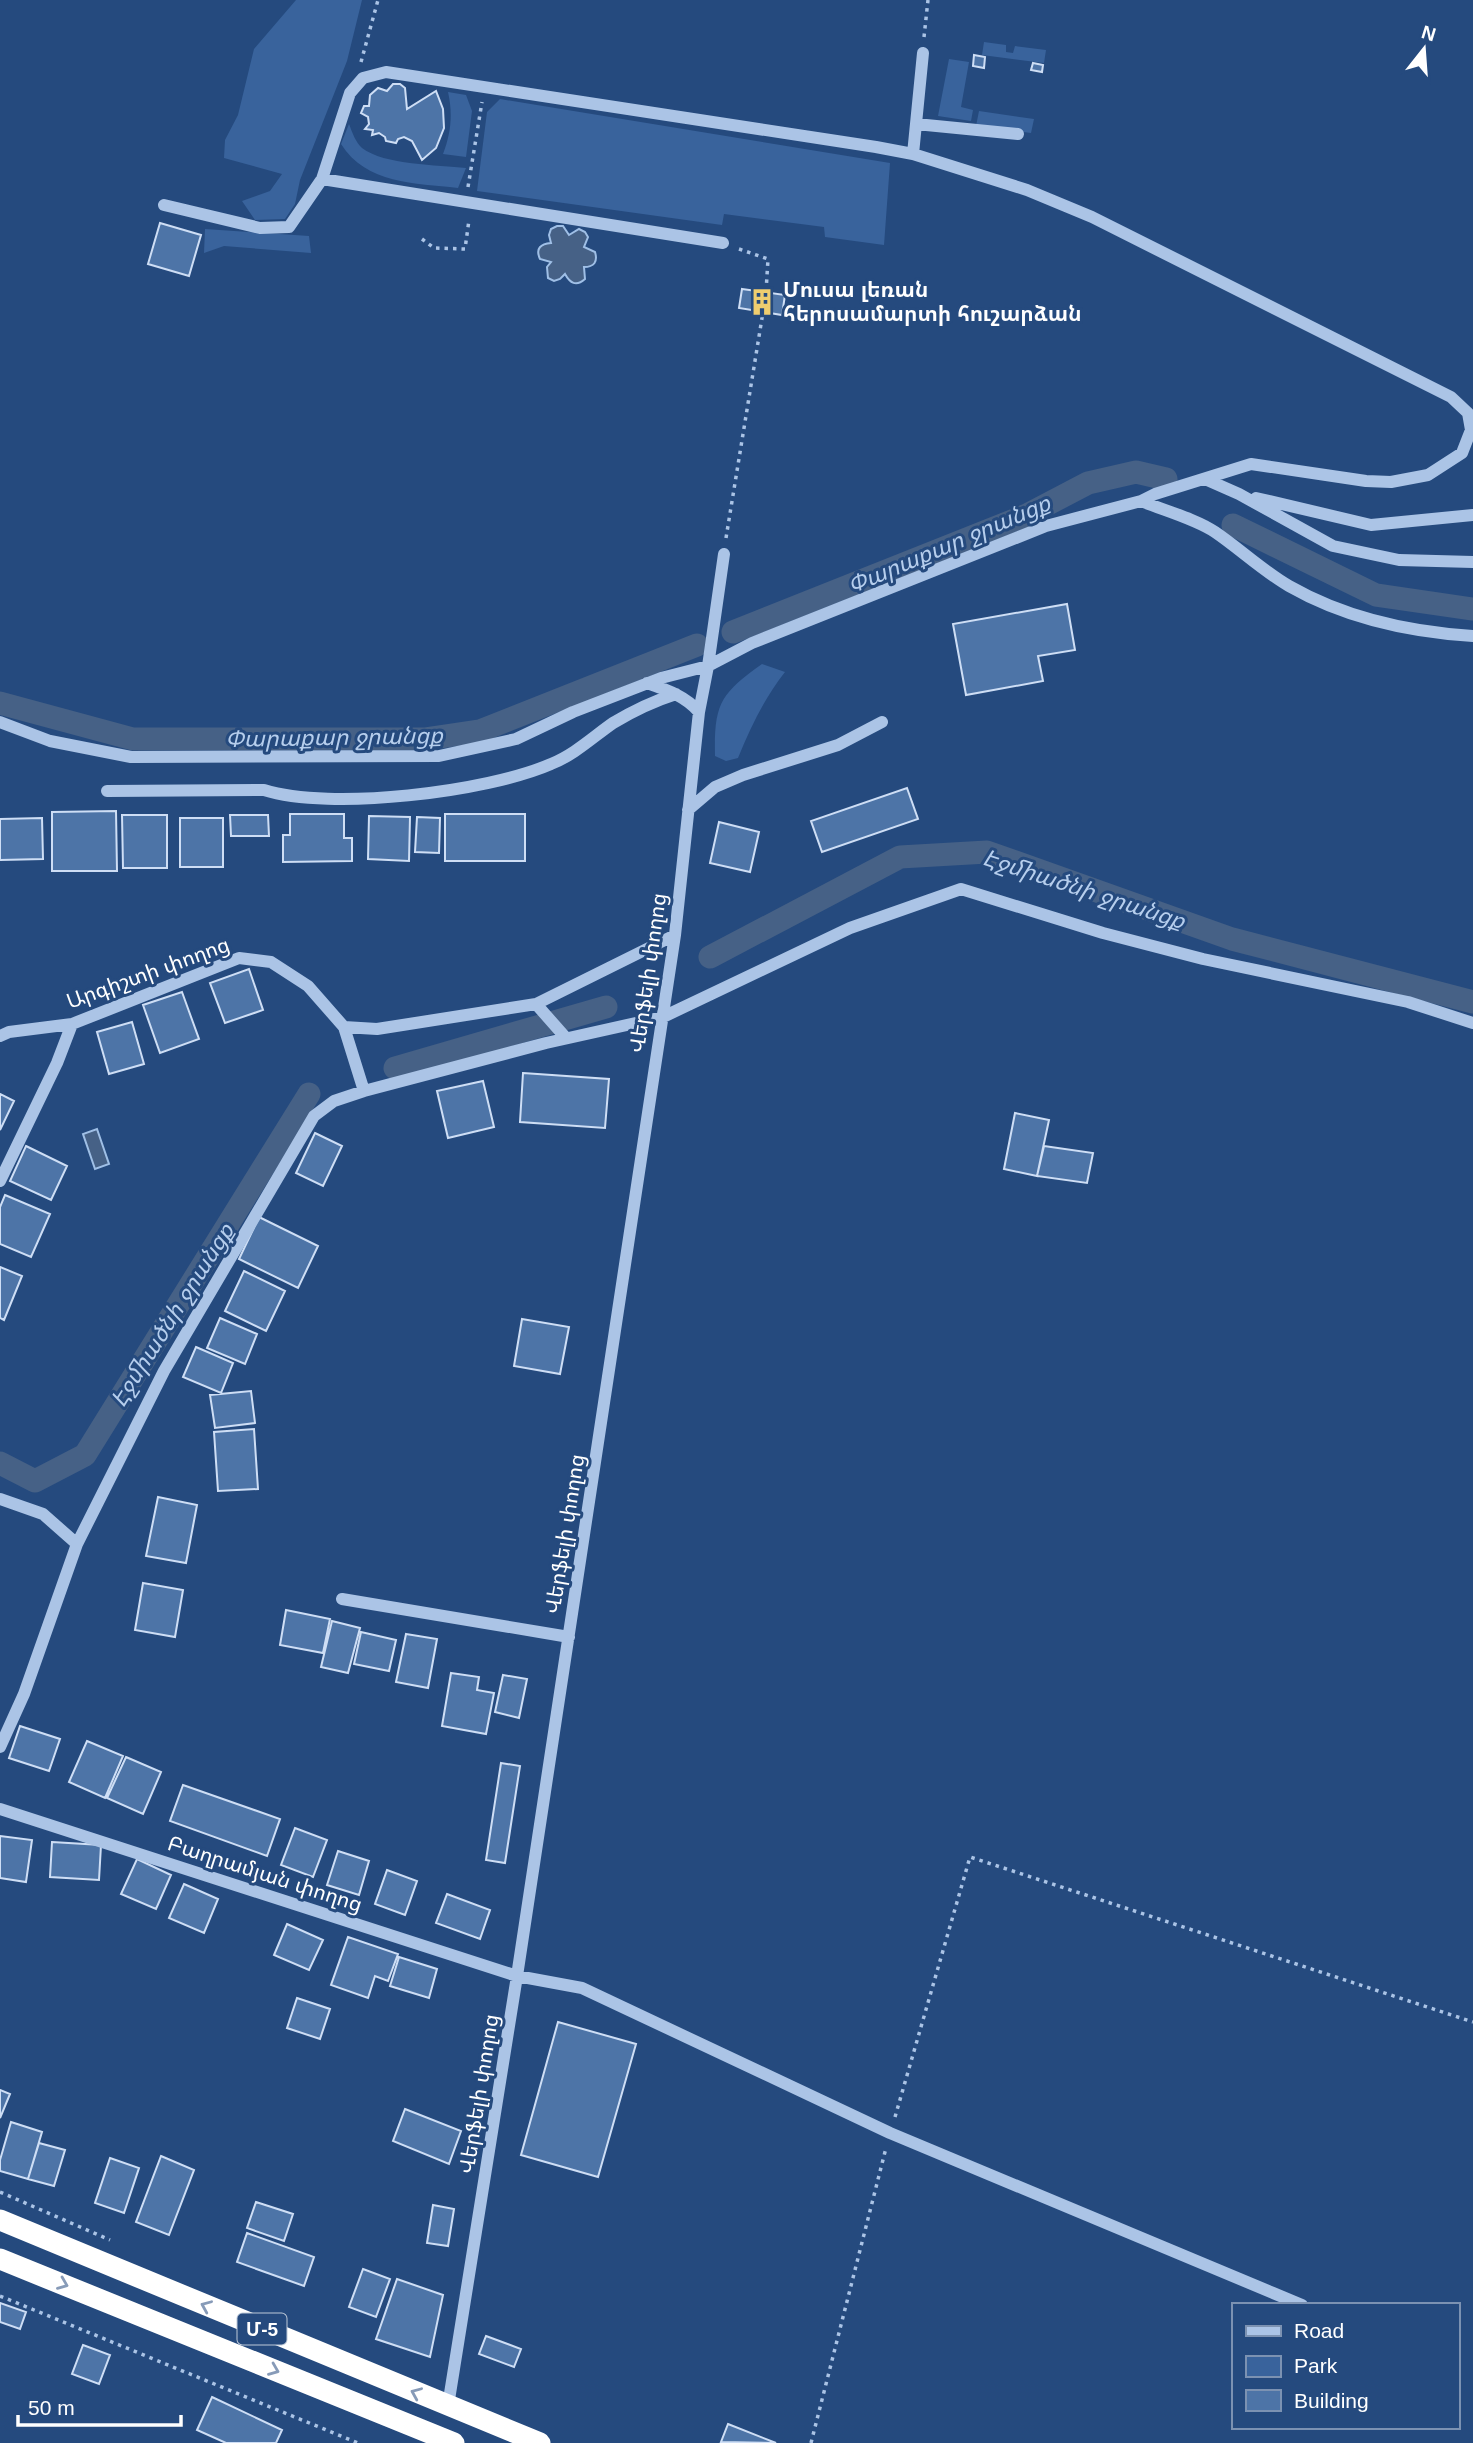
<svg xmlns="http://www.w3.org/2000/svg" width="1473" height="2443" viewBox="0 0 1473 2443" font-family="Arial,'Noto Sans Armenian',sans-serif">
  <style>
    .green { fill: #39639c }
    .water { fill: #466186; stroke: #9fbfe6; stroke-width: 2 }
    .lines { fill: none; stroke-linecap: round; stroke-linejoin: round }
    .canal { stroke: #466186; stroke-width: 23 }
    .building { fill: #4d74a7; stroke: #cedef5; stroke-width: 2 }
    .path { stroke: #abc4e6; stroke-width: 3.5; stroke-dasharray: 3.5 5; stroke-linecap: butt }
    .minor { stroke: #abc4e6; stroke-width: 12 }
    .highway { stroke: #fff; stroke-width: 21 }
    .oneway { stroke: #879bb8 }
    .labels { text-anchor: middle; stroke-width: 6; stroke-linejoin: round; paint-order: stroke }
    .shield { fill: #254a7e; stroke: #bec9d8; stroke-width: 2 }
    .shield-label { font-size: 19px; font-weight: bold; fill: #fff }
    .poi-label { font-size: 21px; font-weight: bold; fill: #fff; stroke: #254a7e; text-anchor: start }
    .street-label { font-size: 21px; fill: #fff; stroke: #254a7e }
    .water-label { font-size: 23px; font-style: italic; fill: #b6ceed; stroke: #254a7e }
  </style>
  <rect width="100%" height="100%" fill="#254a7e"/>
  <path class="green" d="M296,0H362L347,61L300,180L295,204L285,219L255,220L242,201L270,191L282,174L224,158L225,140L238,115L254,49Z
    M984,42L1006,45V52L1013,53L1015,46L1046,50L1044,63L982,55Z
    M949,59L969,62L961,107L973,110L971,121L938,116Z
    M448,92L466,95L472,111L466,157L443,154C451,133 453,114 448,92Z
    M500,99L890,163L884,245L825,237L824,227L724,214L722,225L477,191L487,112Z
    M979,111L1034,119L1031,133L976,126Z
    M349,124C352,132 356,143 362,148C384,165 438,165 466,168L458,188C415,183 366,184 341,144Z
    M205,229L309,236L311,253L224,246L204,253Z
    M762,664L785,672C764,699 751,726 738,758L726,761L715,756C714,704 720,694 762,664Z"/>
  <path class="water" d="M557,226H563L569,235L579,229L585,232L588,237L584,247L595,252C598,262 594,267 584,267L585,279C576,287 570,283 565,274L560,279L554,281L548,278L547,267L551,262L540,259C535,248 541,244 551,243L549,235L551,229Z
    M97,1129L109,1164L95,1169L83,1134Z"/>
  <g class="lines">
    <path class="canal" d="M1233,525L1376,595L1473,609
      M733,632L1027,515L1088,483L1136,472L1166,479
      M0,703L133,739H426L480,731L697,645
      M710,957L900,857L987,852L1232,939L1473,1002
      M395,1068L606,1007
      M0,1463L35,1481L85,1455L309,1094"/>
  </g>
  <path class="building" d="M974,55L985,57L984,68L973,66Z
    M1033,63L1043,65L1042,72L1031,70Z
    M393,84H400L405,88L407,109L436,91L443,109L444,128L436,148L422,160L412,141L404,137L398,139L396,143L386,141L385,137L379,133L372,135L373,130L365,129L369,124L368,117L361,113L364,106H369L370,95L378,88L387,91Z
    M160,223L201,235L189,276L148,264Z
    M742,289L785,295L782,315L739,308Z
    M1067,604L1075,650L1038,656L1043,681L966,695L953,624Z
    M907,788L918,819L822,852L811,821Z
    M116,811L117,871H52V812Z
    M290,814H344V838H352V861L283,862V835H290Z
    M445,814H525V861H445Z
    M122,815H167V868H123Z
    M230,815H268L269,836H231Z
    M369,816L410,817L409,861L368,859Z
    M417,817L440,818L439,853L415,852Z
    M42,818L43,859L0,860V819Z
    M180,818H223V867H180Z
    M719,822L759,832L750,872L710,863Z
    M249,969L263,1010L225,1023L210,983Z
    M182,992L199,1039L160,1053L143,1005Z
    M132,1022L144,1064L109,1074L97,1032Z
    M523,1073L609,1079L605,1128L520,1122Z
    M483,1081L494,1127L448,1138L437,1091Z
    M0,1094L14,1101L0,1130Z
    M1015,1113L1049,1120L1037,1176L1004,1169Z
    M315,1133L342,1146L323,1186L296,1173Z
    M26,1146L67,1166L51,1200L10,1181Z
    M1044,1146L1093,1153L1087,1183L1037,1176Z
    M5,1195L50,1214L31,1257L0,1244V1207Z
    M259,1217L318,1246L298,1288L239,1259Z
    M0,1267L22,1276L4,1320L0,1318Z
    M244,1271L285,1291L266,1331L225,1311Z
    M220,1318L257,1334L245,1364L207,1348Z
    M522,1319L569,1327L560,1374L514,1366Z
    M196,1347L233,1363L221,1393L183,1377Z
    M251,1391L255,1423L215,1428L210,1395Z
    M254,1429L258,1489L218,1491L214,1432Z
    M158,1497L197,1505L186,1563L146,1556Z
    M143,1583L183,1590L175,1637L135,1630Z
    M286,1610L330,1619L323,1653L280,1645Z
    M332,1621L360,1628L348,1673L321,1667Z
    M361,1632L396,1640L389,1671L354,1664Z
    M406,1634L437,1639L428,1688L396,1682Z
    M451,1673L479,1677L477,1690L494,1693L486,1734L442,1726Z
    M503,1675L527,1679L519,1718L495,1712Z
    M20,1726L60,1739L49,1771L9,1758Z
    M87,1741L123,1756L105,1798L69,1782Z
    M126,1757L161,1772L143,1814L107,1798Z
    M501,1763L520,1766L505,1863L486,1860Z
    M183,1785L280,1819L267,1856L170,1821Z
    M295,1828L327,1840L313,1877L281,1865Z
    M0,1836L32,1840L26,1882L0,1878Z
    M52,1842L101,1845L99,1880L50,1877Z
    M338,1851L369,1861L359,1895L327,1885Z
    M137,1859L171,1875L156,1909L121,1894Z
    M387,1870L417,1881L405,1915L375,1904Z
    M184,1884L218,1899L204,1933L169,1918Z
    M447,1894L490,1910L480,1939L436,1923Z
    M287,1924L323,1940L309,1970L274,1955Z
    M348,1937L398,1954L388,1981L375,1976L368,1998L331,1985Z
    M399,1957L437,1969L429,1998L390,1986Z
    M297,1998L330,2009L320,2039L287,2028Z
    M558,2022L636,2044L598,2177L521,2155Z
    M0,2090L10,2094L0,2118Z
    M405,2109L461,2131L449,2164L393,2141Z
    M11,2122L42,2132L28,2179L0,2171V2160Z
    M39,2143L65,2150L54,2186L28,2179Z
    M161,2156L194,2170L169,2235L136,2222Z
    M110,2158L139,2168L124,2213L95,2203Z
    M256,2202L293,2214L284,2241L247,2228Z
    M433,2205L454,2209L448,2246L427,2243Z
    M247,2233L314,2257L304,2286L237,2262Z
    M363,2269L390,2279L376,2317L349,2307Z
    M397,2279L443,2295L430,2357L376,2339Z
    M0,2303L26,2312L20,2329L0,2322Z
    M486,2336L521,2349L514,2367L479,2354Z
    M83,2345L110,2355L99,2384L72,2374Z
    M212,2397L282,2430L276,2443H226L197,2430Z
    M728,2424L776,2443L721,2442Z"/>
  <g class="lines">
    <path class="path" d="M924,37L928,0
      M361,62L378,0
      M468,187L482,102
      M422,239L434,248L465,249L469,220
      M739,249L768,259L766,292
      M726,538L763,312
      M895,2117L970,1857L1473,2022
      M0,2192L110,2240
      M0,2296L358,2443
      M811,2443L886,2148"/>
    <path class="minor" d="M916,124L1018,134
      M913,154L923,53
      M164,205L260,228L289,227L322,179
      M1205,479L1239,494L1333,546L1399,560L1473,562
      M1256,498L1371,525L1473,515
      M1141,501C1163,510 1196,519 1215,532C1240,549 1263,571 1289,586C1345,618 1409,632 1473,636
      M647,683C667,690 685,696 699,712
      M0,722L50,741L131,757L439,756L516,739L573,712L661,678L708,666L752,643L1046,526L1141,501L1155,494L1251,464L1366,481L1391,482L1428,475L1462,453L1471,430L1468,413L1451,397L1092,217L1027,190L913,154L876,147L386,72L363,78L350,93L322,179L723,243
      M107,791L264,790C330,811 487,792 551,764C574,755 593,737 613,723C633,711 654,701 676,694
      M688,810L715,787L743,775L838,745L882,722
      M536,1004L566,1038
      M344,1027L377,1029L536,1004L675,935
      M0,1036L9,1032L72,1024L239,958L271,962L308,986L344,1027L364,1091
      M0,1181L57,1063L72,1024
      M0,1499L43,1514L77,1544
      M342,1599L569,1637
      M0,1747L24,1694L77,1544L164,1371L314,1116L334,1101L364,1091L546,1043L663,1017L850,928L961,889L1103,933L1203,959L1408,1002L1473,1023
      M0,1809L517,1976L582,1988L890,2133L1302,2305
      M448,2406L517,1976L675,935L699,712L708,666L724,554"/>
    <path class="highway" d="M0,2220L540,2443
      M0,2259L454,2443"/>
  </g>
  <defs><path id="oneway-chevron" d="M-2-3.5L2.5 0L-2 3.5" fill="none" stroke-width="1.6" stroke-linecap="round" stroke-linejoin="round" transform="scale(1.75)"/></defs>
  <g class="oneway">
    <use href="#oneway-chevron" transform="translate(63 2284) rotate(22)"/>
    <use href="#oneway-chevron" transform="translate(206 2306) rotate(-157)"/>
    <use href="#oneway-chevron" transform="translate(274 2370) rotate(22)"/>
    <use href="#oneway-chevron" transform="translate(416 2393) rotate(-157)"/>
  </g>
  <defs>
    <symbol id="building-bare" viewBox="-9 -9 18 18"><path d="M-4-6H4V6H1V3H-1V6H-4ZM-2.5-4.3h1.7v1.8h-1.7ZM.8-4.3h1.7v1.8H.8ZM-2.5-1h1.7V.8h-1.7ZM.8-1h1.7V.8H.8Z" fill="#efcd6f" stroke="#254a7e" stroke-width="2.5" paint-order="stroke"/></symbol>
  </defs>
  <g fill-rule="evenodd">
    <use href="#building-bare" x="743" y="283" width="38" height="38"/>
  </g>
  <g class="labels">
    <rect class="shield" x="237.5" y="2313.5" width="49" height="31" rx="5"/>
    <g class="shield-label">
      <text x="262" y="2336">Մ-5</text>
    </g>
    <g class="poi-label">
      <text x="783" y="297">Մուսա լեռան<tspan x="783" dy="24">հերոսամարտի հուշարձան</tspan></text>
    </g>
    <g class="street-label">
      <text transform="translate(148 973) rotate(-20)" y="7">Արգիշտի փողոց</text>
      <text transform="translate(648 973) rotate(-82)" y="7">Վերֆելի փողոց</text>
      <text transform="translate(565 1534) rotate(-81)" y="7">Վերֆելի փողոց</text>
      <text transform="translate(265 1874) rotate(18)" y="7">Բաղրամյան փողոց</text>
      <text transform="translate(479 2094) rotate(-81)" y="7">Վերֆելի փողոց</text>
    </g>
    <g class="water-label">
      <text transform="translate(949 544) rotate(-23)" y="8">Փարաքար ջրանցք</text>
      <text transform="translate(334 737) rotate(-1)" y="8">Փարաքար ջրանցք</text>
      <text transform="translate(1084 889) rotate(18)" y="8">Էջմիածնի ջրանցք</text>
      <text transform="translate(172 1315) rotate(-58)" y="8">Էջմիածնի ջրանցք</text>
    </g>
  </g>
  <rect x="1232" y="2303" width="228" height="126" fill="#254a7e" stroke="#7c92b2" stroke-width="2"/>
  <rect x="1246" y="2326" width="35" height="10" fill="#abc4e6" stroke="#7c92b2" stroke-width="2"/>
  <text x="1294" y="2338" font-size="21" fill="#ffffff">Road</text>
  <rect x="1246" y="2356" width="35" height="21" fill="#39639c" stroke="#7c92b2" stroke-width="2"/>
  <text x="1294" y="2373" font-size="21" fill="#ffffff">Park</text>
  <rect x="1246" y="2390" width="35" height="21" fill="#4d74a7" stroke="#7c92b2" stroke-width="2"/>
  <text x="1294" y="2408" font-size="21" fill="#ffffff">Building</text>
  <g transform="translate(1424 49) rotate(17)" stroke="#254a7e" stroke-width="5" paint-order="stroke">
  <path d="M0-5L12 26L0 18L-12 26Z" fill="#ffffff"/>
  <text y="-10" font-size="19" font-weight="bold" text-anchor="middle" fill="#ffffff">N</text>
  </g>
  <path d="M18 2415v10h163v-10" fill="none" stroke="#ffffff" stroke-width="3.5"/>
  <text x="28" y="2415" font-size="21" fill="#ffffff" stroke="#254a7e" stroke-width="5" paint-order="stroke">50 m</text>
</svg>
